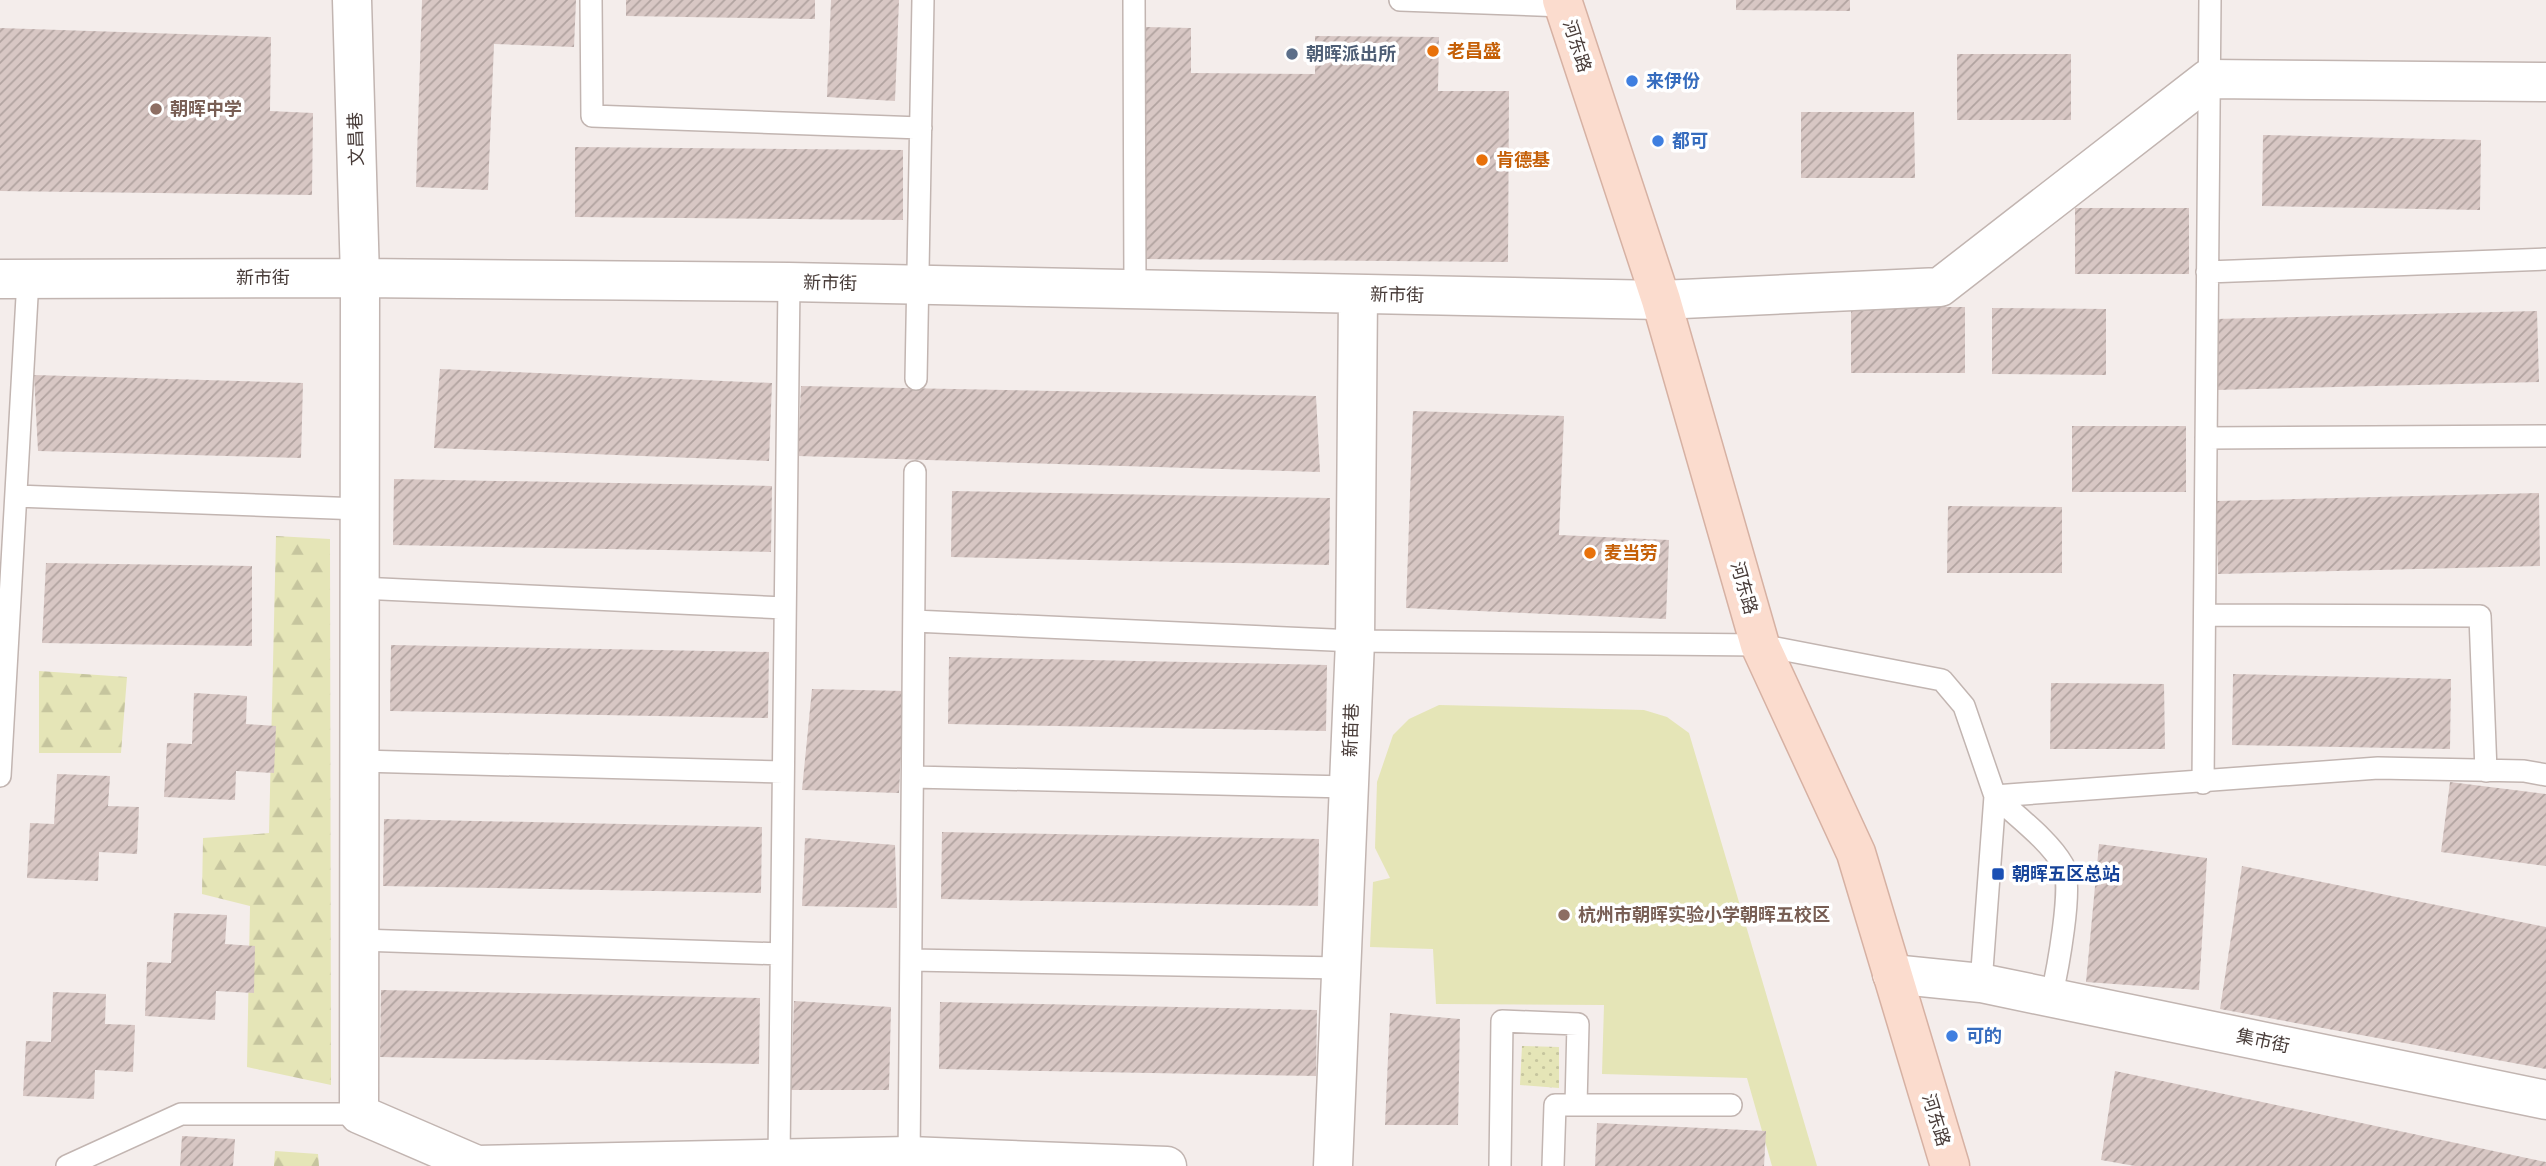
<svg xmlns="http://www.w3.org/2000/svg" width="2546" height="1166" viewBox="0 0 2546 1166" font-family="'Varela Round','Noto Sans SC',sans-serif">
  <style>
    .green { fill: url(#green-dots) }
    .forest { fill: url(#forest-firs) }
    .pitch { fill: #e5e5b7 }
    .building { fill: url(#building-hatch) }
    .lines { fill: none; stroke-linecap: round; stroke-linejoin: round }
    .lane-casing { stroke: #c2b5b1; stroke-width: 24 }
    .street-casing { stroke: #c2b5b1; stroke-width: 41 }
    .secondary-casing { stroke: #d6b1a3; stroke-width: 41 }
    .lane { stroke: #fff; stroke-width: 21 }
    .street { stroke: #fff; stroke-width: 38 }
    .secondary { stroke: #fbdcce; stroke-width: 38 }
    .food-dot { fill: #e8710a; stroke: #fff; stroke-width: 2.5 }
    .service-dot { fill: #5c6f8a; stroke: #fff; stroke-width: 2.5 }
    .shop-dot { fill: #3f7fe0; stroke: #fff; stroke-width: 2.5 }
    .education-dot { fill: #8d6e63; stroke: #fff; stroke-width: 2.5 }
    .transit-dot { fill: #1a4fb4; stroke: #fff; stroke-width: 2.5 }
    .labels { text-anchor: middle; stroke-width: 7; stroke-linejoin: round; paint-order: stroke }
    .street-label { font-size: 18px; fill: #483c39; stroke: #fff }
    .food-label { font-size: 18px; font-weight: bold; fill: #c56008; stroke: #fff; text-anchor: start }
    .service-label { font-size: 18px; font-weight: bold; fill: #4e5e75; stroke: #fff; text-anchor: start }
    .shop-label { font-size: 18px; font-weight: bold; fill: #366cbe; stroke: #fff; text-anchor: start }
    .education-label { font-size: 18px; font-weight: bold; fill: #785e54; stroke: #fff; text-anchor: start }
    .transit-label { font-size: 18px; font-weight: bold; fill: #164399; stroke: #fff; text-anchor: start }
  </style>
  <defs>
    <pattern id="green-dots" width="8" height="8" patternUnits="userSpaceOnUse" patternTransform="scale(1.75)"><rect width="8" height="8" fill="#e5e5b7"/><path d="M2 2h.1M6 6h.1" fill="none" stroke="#c6c59e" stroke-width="1.8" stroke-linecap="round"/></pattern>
    <pattern id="forest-firs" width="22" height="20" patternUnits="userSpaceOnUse" patternTransform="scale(1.75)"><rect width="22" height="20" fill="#e5e5b7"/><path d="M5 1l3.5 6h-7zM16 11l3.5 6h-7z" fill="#c6c59e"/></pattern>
    <pattern id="building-hatch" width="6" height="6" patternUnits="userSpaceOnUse" patternTransform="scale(1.75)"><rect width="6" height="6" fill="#d8c7c4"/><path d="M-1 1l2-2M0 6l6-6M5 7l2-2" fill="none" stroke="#b1a3a0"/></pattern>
  </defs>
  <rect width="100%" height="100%" fill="#f4edeb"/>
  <path class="green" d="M1522,1046L1559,1047V1088L1520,1085Z"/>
  <path class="forest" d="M276,536L330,539L331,1085L247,1067L250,906L202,894L203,838L269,833Z
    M39,671L127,677L121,753H39Z
    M275,1151L318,1154L319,1166H274Z"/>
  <path class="pitch" d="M1439,705L1644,710L1667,717L1689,733L1817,1166H1772L1747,1078L1602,1074L1604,1005L1436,1004L1433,949L1370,947L1373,882L1390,878L1375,848L1377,782L1393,735L1409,719Z"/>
  <path class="building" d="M422,0H576L574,47L494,44L488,190L416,187Z
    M626,0H815V19L626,16Z
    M831,0H899L895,101L827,97Z
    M1736,0H1850V11L1736,10Z
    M1146,27L1191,28V73L1315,74V36L1439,37L1438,91H1509L1508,262L1145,259Z
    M0,28L271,37L270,111L313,113L312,195L0,191Z
    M1957,54H2071V120H1957Z
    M1801,112H1914L1915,178H1801Z
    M2263,135L2481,140L2480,210L2262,206Z
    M575,147L903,150V220L575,217Z
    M2075,208H2189V274H2075Z
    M1851,307H1965V373H1851Z
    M1992,308L2106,309V375L1992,374Z
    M2537,311L2539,382L2216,390L2215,319Z
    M440,369L772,383L769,461L434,448Z
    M34,375L303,383L301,458L38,451Z
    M801,386L1316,396L1320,472L798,456Z
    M1413,411L1564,416L1559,535L1669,540L1666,619L1406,608Z
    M2072,426H2186V492H2072Z
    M394,479L772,486L771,552L393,545Z
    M952,491L1330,498L1329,565L951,557Z
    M2539,493L2540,566L2218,574L2216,501Z
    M1948,506L2062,507V573H1947Z
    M46,563L252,566V646L42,643Z
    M391,645L769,652L768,718L390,711Z
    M949,657L1327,665L1326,731L948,724Z
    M2233,674L2451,679L2450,749L2232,745Z
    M2051,683L2164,684L2165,749H2050Z
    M812,689L904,691L899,793L802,790Z
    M194,693L247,696L246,724L276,726L274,773L236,771L235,800L164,797L167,743L192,744Z
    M57,774L110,776L108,806L139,807L137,854L99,852L98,881L27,878L30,823L54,824Z
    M2450,782L2546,794V866L2441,852Z
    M384,819L762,827L761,893L383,886Z
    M942,832L1319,839L1318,906L941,899Z
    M805,838L895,845L897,908L802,906Z
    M2099,844L2207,858L2199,990L2086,982Z
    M2242,866L2546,927V1069L2220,1009Z
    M174,913L227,915L225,944L255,946L254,993L216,991L215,1020L145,1016L147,962L171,963Z
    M381,990L760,998L759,1064L380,1057Z
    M53,992L106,994L105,1024L135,1025L133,1072L95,1070L94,1099L23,1096L26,1041L51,1042Z
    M794,1001L891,1007L889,1090H791Z
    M940,1002L1317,1010L1316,1076L939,1069Z
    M1390,1013L1460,1019L1458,1125H1385Z
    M2115,1071L2546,1162V1166H2135L2101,1160Z
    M1597,1123L1766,1131L1764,1166H1595Z
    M182,1136L235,1139L233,1166H180Z"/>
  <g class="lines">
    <defs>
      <path id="lane" d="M591,0L592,116L921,128
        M1134,0L1135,289
        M1400,0L1564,6
        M2207,272L2546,259
        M916,379L923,0
        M2206,438L2546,436
        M16,496L360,509
        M360,588L785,608
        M2205,615L2480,616L2486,771
        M914,621L1355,641L1760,645L1942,680L1964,706L1995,796L1981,983
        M360,761L783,772
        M0,776L28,279
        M913,777L1349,787
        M2203,783L2210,0
        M1995,796L2378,768L2524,771L2546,775
        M1995,796C2016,816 2049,840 2063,865C2074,884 2057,973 2051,998
        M360,940L781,954
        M911,960L1341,968
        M779,1159L789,282
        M909,1163L915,472
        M67,1166L181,1114H359
        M1500,1166L1502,1021L1578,1024L1576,1105
        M1553,1166L1555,1105H1731"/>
      <path id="street" d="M352,0L360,278L359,1114L477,1165L909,1156L1167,1166
        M0,279L360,278L789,282L1661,300L1940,287L2208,79L2546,82
        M1892,974L1981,983L2546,1100
        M1333,1166L1355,641L1358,294"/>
      <path id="secondary" d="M1562,0L1661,300L1760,645L1856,853L1950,1166"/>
    </defs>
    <use href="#lane" class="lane-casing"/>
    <use href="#street" class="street-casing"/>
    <use href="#secondary" class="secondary-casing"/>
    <use href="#lane" class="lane"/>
    <use href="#street" class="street"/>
    <use href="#secondary" class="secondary"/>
  </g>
  <g class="food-dot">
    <circle cx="1433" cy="51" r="7"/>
    <circle cx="1482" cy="160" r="7"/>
    <circle cx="1590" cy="553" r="7"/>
  </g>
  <circle class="service-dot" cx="1292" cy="54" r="7"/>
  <g class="shop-dot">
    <circle cx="1632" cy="81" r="7"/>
    <circle cx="1658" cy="141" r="7"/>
    <circle cx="1952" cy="1036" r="7"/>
  </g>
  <g class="education-dot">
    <circle cx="156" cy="109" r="7"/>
    <circle cx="1564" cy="915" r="7"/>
  </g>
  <rect class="transit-dot" x="1991" y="867" width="14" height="14" rx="3.5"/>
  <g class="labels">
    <g class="street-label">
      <text transform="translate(1577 46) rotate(72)" y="6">河东路</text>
      <text transform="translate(356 139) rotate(-92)" y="6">文昌巷</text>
      <text x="263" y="284">新市街</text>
      <text transform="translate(830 283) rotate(1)" y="6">新市街</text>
      <text transform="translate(1397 295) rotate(1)" y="6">新市街</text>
      <text transform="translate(1744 588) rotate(74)" y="6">河东路</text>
      <text transform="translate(1351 730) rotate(-88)" y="6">新苗巷</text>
      <text transform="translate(2263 1041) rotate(12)" y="6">集市街</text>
      <text transform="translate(1936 1120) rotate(73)" y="6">河东路</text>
    </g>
    <g class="food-label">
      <text x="1447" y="57">老昌盛</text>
      <text x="1496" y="166">肯德基</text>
      <text x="1604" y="559">麦当劳</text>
    </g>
    <g class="service-label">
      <text x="1306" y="60">朝晖派出所</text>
    </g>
    <g class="shop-label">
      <text x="1646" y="87">来伊份</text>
      <text x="1672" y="147">都可</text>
      <text x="1966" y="1042">可的</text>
    </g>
    <g class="education-label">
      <text x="170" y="115">朝晖中学</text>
      <text x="1578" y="921">杭州市朝晖实验小学朝晖五校区</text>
    </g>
    <g class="transit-label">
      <text x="2012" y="880">朝晖五区总站</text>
    </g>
  </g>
</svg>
